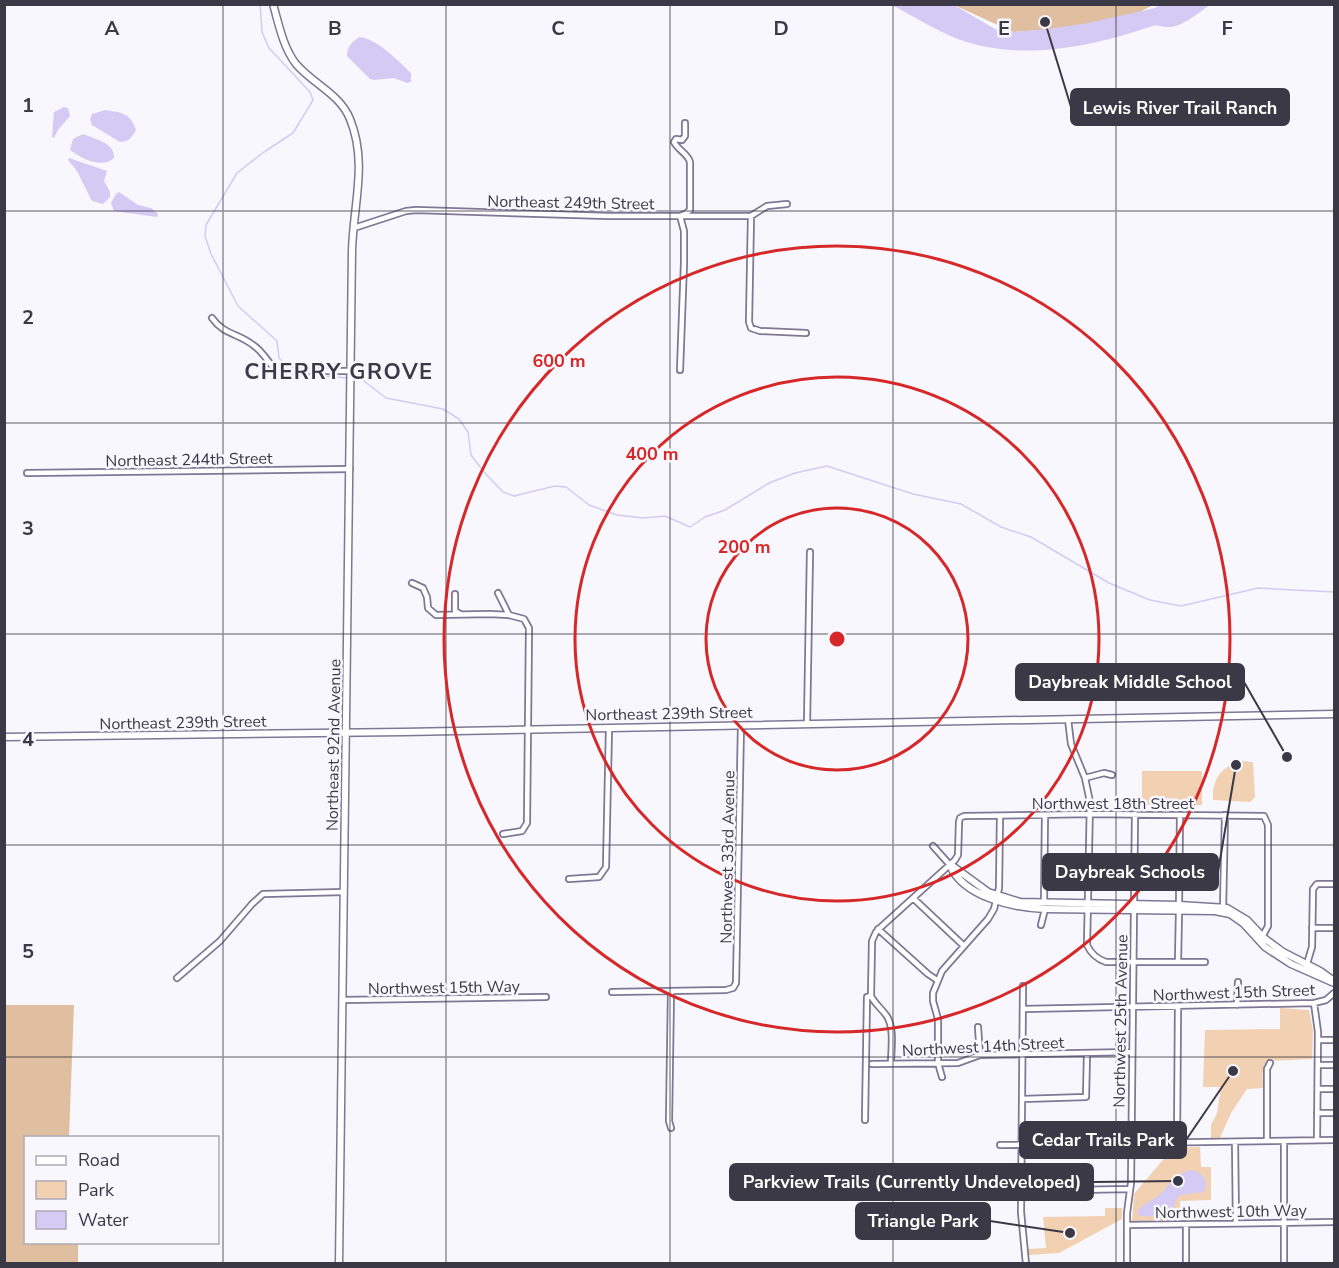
<svg xmlns="http://www.w3.org/2000/svg" width="1339" height="1268" viewBox="0 0 1339 1268" font-family="'Nunito Sans',sans-serif">
  <style>
    .green { fill: #f1d1b2 }
    .forest { fill: #dfbf9f }
    .water { fill: #d4caf3 }
    .lines { fill: none; stroke-linecap: round; stroke-linejoin: round }
    .stream { stroke: #d4caf3; stroke-width: 1.5 }
    .street-casing { stroke: #7e7795; stroke-width: 8 }
    .secondary-casing { stroke: #7e7795; stroke-width: 9 }
    .street { stroke: #fff; stroke-width: 4.5 }
    .secondary { stroke: #fff; stroke-width: 6 }
    .grid { fill: none; stroke: #3c3946; stroke-width: 1.5; stroke-opacity: 0.55 }
    .ring { fill: none; stroke: #d62828; stroke-width: 3 }
    .labels { text-anchor: middle; stroke-width: 5; stroke-linejoin: round; paint-order: stroke }
    .street-label { font-size: 16px; fill: #3c3946; stroke: #f8f7fe }
    .district-label { font-size: 22px; font-weight: bold; letter-spacing: 1.5px; fill: #3c3946; stroke: #f8f7fe }
    .grid-label { font-size: 20px; text-anchor: middle; font-weight: bold; fill: #3c3946; stroke: #f8f7fe; stroke-width: 5; stroke-linejoin: round; paint-order: stroke }
    .centre { fill: #d62828; stroke: #f8f7fe; stroke-width: 3 }
    .ring-label { font-size: 18px; text-anchor: middle; font-weight: bold; fill: #d62828; stroke: #f8f7fe; stroke-width: 5; stroke-linejoin: round; paint-order: stroke }
    .leader { fill: none; stroke: #3c3946; stroke-width: 2 }
    .callout-dot { fill: #3c3946; stroke: #f8f7fe; stroke-width: 2 }
    .callout { fill: #3c3946; stroke: #3c3946; stroke-width: 2 }
    .callout-label { font-size: 18px; text-anchor: middle; font-weight: bold; fill: #fff }
  </style>
  <rect width="100%" height="100%" fill="#f8f7fe"/>
  <path class="green" d="M1242,761L1253,762L1255,797L1250,802L1213,800C1212,778 1222,766 1242,761Z
    M1142,771H1202V805H1142Z
    M1280,1008L1309,1010L1313,1031L1312,1059L1270,1061C1260,1065 1263,1079 1263,1088L1247,1089L1231,1113L1220,1138H1211V1125L1217,1113L1221,1087H1203L1205,1030L1280,1029Z
    M1200,1147L1201,1167H1211V1200L1180,1201V1220L1132,1221L1134,1194L1173,1148Z
    M1105,1208H1122V1219L1059,1253L1029,1255L1028,1249L1046,1248L1043,1217L1105,1216Z"/>
  <path class="forest" d="M954,5H1153L1138,13L1074,28L1013,32Z
    M4,1005H74L69,1137L26,1138V1242L78,1243V1263H5Z"/>
  <path class="water" d="M892,5H954L1002,33L1048,29L1088,23L1155,8L1160,5H1210C1199,12 1184,26 1170,27C1163,28 1159,24 1152,26C1092,47 1020,62 958,39C935,30 913,16 892,5Z
    M359,37C378,39 397,60 411,73V82L407,83L394,78L374,80L370,79L347,56C347,47 352,42 359,37Z
    M64,107L68,108L70,116L58,130L54,138L52,137L54,112Z
    M105,110C122,113 130,112 136,130C132,137 129,142 120,142L92,125L90,119L92,114Z
    M83,134C95,139 115,143 114,158C102,169 82,159 70,150L73,139Z
    M69,158L107,171L104,181L110,192V197L103,204L92,201L77,171L68,160Z
    M119,192L138,205L151,208L158,214L157,217L114,211L111,203L116,194Z
    M1191,1170C1202,1172 1210,1180 1204,1192L1180,1195C1175,1199 1176,1203 1173,1208C1167,1219 1150,1216 1140,1216L1138,1214V1210C1144,1204 1151,1201 1158,1196C1170,1186 1174,1174 1191,1170Z"/>
  <g class="lines">
    <path class="stream" d="M260,4L262,32L269,48L310,92L313,100L293,133L264,152L237,173L206,225L205,236L211,254L238,306L277,341L279,358L289,369
      M292,372L293,374L349,378
      M354,378H360L386,398L443,409L459,419L468,432L471,455L484,472L503,492L514,496L555,486L566,487L589,505L617,515L643,518L665,516L690,527L705,517L725,510L769,483L795,473L827,466L913,494L961,504L1001,527L1031,537L1109,583L1150,600L1181,606L1258,588L1334,592"/>
    <defs>
      <path id="street" d="M751,216L749,322L751,328L760,331L806,333
        M354,228L406,211L416,210L608,216H751L767,206L787,204
        M212,318C224,335 238,333 253,345C261,350 267,360 273,367L295,371H351
        M680,370L684,263V231L680,216L685,214L690,210V162C688,154 678,150 674,142L676,139L682,140L685,136V123
        M27,473L350,469
        M412,583L423,588L427,597L428,608L436,615L490,614L509,615L524,619L529,628L527,823L522,831L503,834
        M498,593L509,615
        M455,594V611L460,614
        M1068,719L1071,744L1085,778L1090,802L1087,945C1091,954 1097,959 1106,962H1205
        M807,724L810,552
        M1085,778L1104,773L1112,775
        M933,846L950,865
        M569,879L599,877L606,867L609,728
        M913,898L964,946
        M1044,903L1045,815
        M1179,905L1180,815
        M1223,909L1225,815
        M1041,925L1045,909
        M1312,928H1334
        M878,929L928,974L937,980
        M1178,962L1179,911
        M1306,967L1312,947L1313,889L1317,884H1334
        M177,978L220,941L252,904L263,894L344,892
        M1023,986L1021,1212L1026,1264
        M612,992L726,990L733,988L736,983L741,725
        M342,1000L546,997
        M1314,1003L1318,1032L1317,1140
        M1237,1005L1238,982
        M1023,1009L1314,1003L1326,1000L1334,993
        M978,1027L980,1055
        M1318,1040H1334
        M872,1064L958,1063L980,1055L1132,1052
        M891,1064C891,1049 895,1027 886,1015C881,1008 875,1004 871,996L872,941L876,932L881,927L955,860L958,855L959,822L960,818L964,816L1090,814L1264,816L1268,825V926L1262,937
        M1318,1065H1334
        M942,1077L938,1063V1019L933,1001V993L942,971L988,919L994,909L999,888L1000,816
        M1318,1089H1334
        M1022,1099L1086,1097L1087,1053
        M1317,1113H1334
        M865,1120L867,997L871,996
        M671,1128L669,1121L671,991
        M1267,1141V1069L1270,1063
        M1284,1141V1264
        M1177,1142L1178,1006
        M1235,1142L1236,1223
        M1000,1145L1334,1140
        M1022,1191L1129,1189
        M1127,1225L1334,1222
        M1127,1264V1213L1131,1183L1135,814
        M1186,1264V1224"/>
      <path id="secondary" d="M273,4C279,25 283,47 296,64C313,84 340,94 350,119C368,163 353,206 352,251L339,1264
        M4,737L403,732L1334,714
        M950,865C963,897 1014,908 1045,909L1215,911L1230,914L1243,923L1265,947L1291,964L1334,983
        M951,865L988,892L1020,902L1179,905L1227,908L1247,920L1264,938L1283,952L1320,971L1334,981"/>
    </defs>
    <use href="#street" class="street-casing"/>
    <use href="#secondary" class="secondary-casing"/>
    <use href="#street" class="street"/>
    <use href="#secondary" class="secondary"/>
  </g>
  <path class="grid" d="M223,4V1264M446,4V1264M670,4V1264M893,4V1264M1116,4V1264M4,211H1334M4,423H1334M4,634H1334M4,845H1334M4,1057H1334"/>
  <g class="ring">
    <circle cx="837" cy="639" r="131"/>
    <circle cx="837" cy="639" r="262"/>
    <circle cx="837" cy="639" r="393"/>
  </g>
  <g class="labels">
    <g class="street-label">
      <text transform="translate(571 202) rotate(1)" y="6">Northeast 249th Street</text>
      <text transform="translate(189 459) rotate(-1)" y="6">Northeast 244th Street</text>
      <text transform="translate(669 713) rotate(-1)" y="6">Northeast 239th Street</text>
      <text transform="translate(183 722) rotate(-1)" y="6">Northeast 239th Street</text>
      <text transform="translate(333 745) rotate(-89)" y="6">Northeast 92nd Avenue</text>
      <text x="1113" y="809">Northwest 18th Street</text>
      <text transform="translate(727 857) rotate(-89)" y="6">Northwest 33rd Avenue</text>
      <text transform="translate(444 987) rotate(-1)" y="6">Northwest 15th Way</text>
      <text transform="translate(1234 992) rotate(-2)" y="6">Northwest 15th Street</text>
      <text transform="translate(1120 1021) rotate(-89)" y="6">Northwest 25th Avenue</text>
      <text transform="translate(983 1046) rotate(-3)" y="6">Northwest 14th Street</text>
      <text transform="translate(1231 1211) rotate(-1)" y="6">Northwest 10th Way</text>
    </g>
    <g class="district-label">
      <text x="339" y="379">CHERRY GROVE</text>
    </g>
  </g>
  <g class="grid-label">
    <text x="112" y="35">A</text>
    <text x="335" y="35">B</text>
    <text x="558" y="35">C</text>
    <text x="781" y="35">D</text>
    <text x="1004" y="35">E</text>
    <text x="1227" y="35">F</text>
    <text x="28" y="112">1</text>
    <text x="28" y="324">2</text>
    <text x="28" y="535">3</text>
    <text x="28" y="746">4</text>
    <text x="28" y="958">5</text>
  </g>
  <circle cx="837" cy="639" r="9" class="centre"/>
  <g class="ring-label">
    <text x="559" y="367">600 m</text>
    <text x="652" y="460">400 m</text>
    <text x="744" y="553">200 m</text>
  </g>
  <path class="leader" d="M1045 22L1071 107M1287 757L1244 682M1236 765L1218 872M1233 1071L1186 1140M1178 1181L1093 1182M1070 1233L990 1221"/>
  <g class="callout-dot">
    <circle cx="1045" cy="22" r="6"/>
    <circle cx="1287" cy="757" r="6"/>
    <circle cx="1236" cy="765" r="6"/>
    <circle cx="1233" cy="1071" r="6"/>
    <circle cx="1178" cy="1181" r="6"/>
    <circle cx="1070" cy="1233" r="6"/>
  </g>
  <g class="callout">
    <rect x="1071" y="89" width="218" height="36" rx="6"/>
    <rect x="1016" y="664" width="228" height="36" rx="6"/>
    <rect x="1043" y="854" width="175" height="36" rx="6"/>
    <rect x="1020" y="1122" width="166" height="36" rx="6"/>
    <rect x="730" y="1164" width="363" height="36" rx="6"/>
    <rect x="856" y="1203" width="134" height="36" rx="6"/>
  </g>
  <g class="callout-label">
    <text x="1180" y="114">Lewis River Trail Ranch</text>
    <text x="1130" y="688">Daybreak Middle School</text>
    <text x="1130" y="878">Daybreak Schools</text>
    <text x="1103" y="1146">Cedar Trails Park</text>
    <text x="912" y="1188">Parkview Trails (Currently Undeveloped)</text>
    <text x="923" y="1227">Triangle Park</text>
  </g>
  <rect width="1339" height="1268" fill="none" stroke="#3c3946" stroke-width="12"/>
  <rect x="24" y="1136" width="195" height="108" fill="#f8f7fe" stroke="#adabb4" stroke-width="1.5"/>
  <rect x="36" y="1156" width="30" height="9" fill="#ffffff" stroke="#adabb4" stroke-width="1.5"/>
  <text x="78" y="1166" font-size="18" fill="#3c3946">Road</text>
  <rect x="36" y="1181" width="30" height="18" fill="#f1d1b2" stroke="#adabb4" stroke-width="1.5"/>
  <text x="78" y="1196" font-size="18" fill="#3c3946">Park</text>
  <rect x="36" y="1211" width="30" height="18" fill="#d4caf3" stroke="#adabb4" stroke-width="1.5"/>
  <text x="78" y="1226" font-size="18" fill="#3c3946">Water</text>
</svg>
